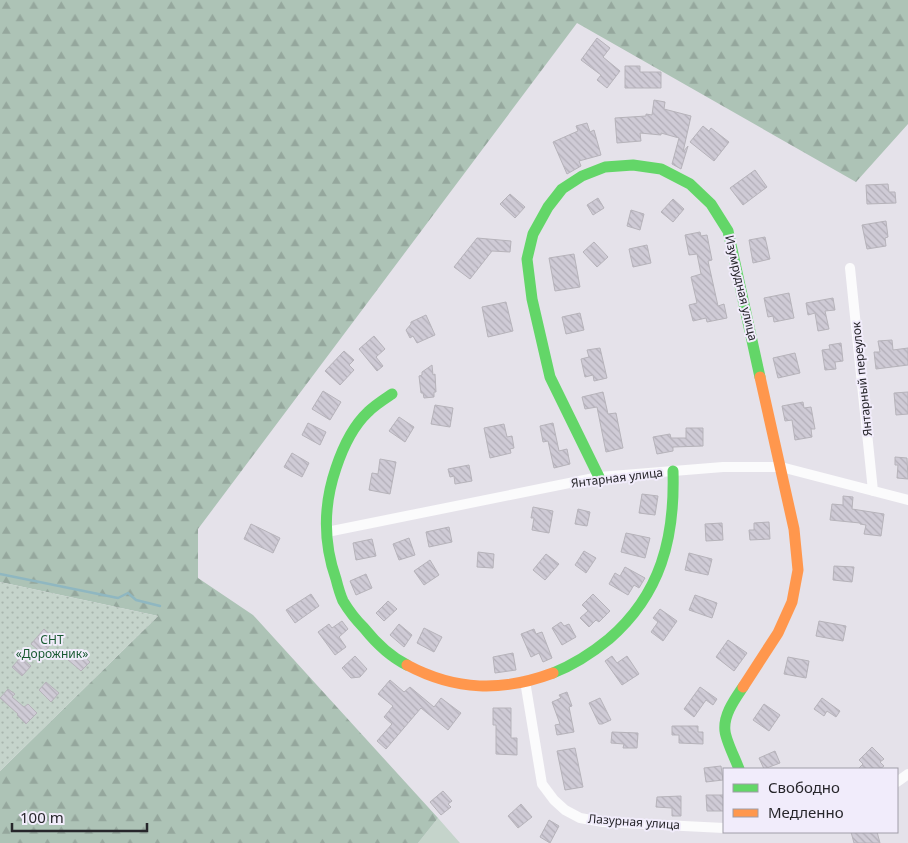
<svg xmlns="http://www.w3.org/2000/svg" width="908" height="843" viewBox="0 0 908 843" font-family="'Noto Sans',sans-serif">
  <style>
    .green { fill: #c5d4cb }
    .forest { fill: url(#forest-firs) }
    .garden { fill: url(#garden-dots) }
    .lines { fill: none; stroke-linecap: round; stroke-linejoin: round }
    .stream { stroke: #8fb7c1; stroke-width: 2.5 }
    .building { fill: url(#building-back-hatch); stroke: #b6b3ba }
    .street { stroke: #fbfbfc; stroke-width: 10 }
    .fast { stroke: #63d668; stroke-width: 11 }
    .slow { stroke: #ff974d; stroke-width: 11 }
    .labels { text-anchor: middle; stroke-width: 4; stroke-linejoin: round; paint-order: stroke }
    .street-label { font-size: 12px; fill: #27262b; stroke: #f1ecfb }
    .park-label { font-size: 12px; fill: #195a32; stroke: #f1ecfb }
  </style>
  <defs>
    <pattern id="forest-firs" width="22" height="20" patternUnits="userSpaceOnUse" patternTransform="scale(1.25)"><rect width="22" height="20" fill="#adc3b6"/><path d="M5 1l3.5 6h-7zM16 11l3.5 6h-7z" fill="#95a79d"/></pattern>
    <pattern id="garden-dots" width="8" height="8" patternUnits="userSpaceOnUse" patternTransform="scale(1.25)"><rect width="8" height="8" fill="#c5d4cb"/><path d="M2 2h.1M6 6h.1" fill="none" stroke="#a9b6ae" stroke-width="1.8" stroke-linecap="round"/></pattern>
    <pattern id="building-back-hatch" width="6" height="6" patternUnits="userSpaceOnUse" patternTransform="scale(1.25)"><rect width="6" height="6" fill="#cfcbd6"/><path d="M-1 5l2 2M0 0l6 6M5-1l2 2" fill="none" stroke="#b2aeb8"/></pattern>
  </defs>
  <rect width="100%" height="100%" fill="#e5e2ea"/>
  <path class="green" d="M438,818L460,843H461H418Z"/>
  <path class="forest" d="M0,0H908V124L856,182L577,23L198,529V578L253,615L438,818L418,843H0V771L158,616L0,582Z"/>
  <path class="garden" d="M0,582L158,616L0,771Z"/>
  <g class="lines">
    <path class="stream" d="M0,574L118,598L128,593L136,600L160,606"/>
  </g>
  <path class="building" d="M597,38L610,48L603,57L620,71L607,88L597,80L601,75L581,60Z
    M625,66H640V72H661V88H625Z
    M654,100L665,102L664,109L691,116L683,152L688,146L681,169L672,164L679,138L661,133V135L640,133L641,141L617,143L615,118L646,116V114L652,115Z
    M587,123L590,132L594,130L601,155L579,161L581,166L567,174L553,142L578,131L576,126Z
    M703,126L709,131L711,128L729,142L714,161L690,142Z
    M755,170L767,187L743,205L730,188Z
    M888,184L889,192H895L896,203L867,204L866,185Z
    M510,194L525,207L515,218L500,204Z
    M598,198L604,208L593,215L587,205Z
    M673,199L684,209L673,222L661,212Z
    M631,210L644,214L640,230L627,226Z
    M886,221L888,237L885,238L886,246L867,249L862,225Z
    M700,232L701,236L707,235L712,260L708,261L718,306L724,304L727,318L707,322L706,318L693,321L689,305L697,303L691,277L701,274L697,254L689,255L685,235Z
    M765,237L770,259L753,263L749,240Z
    M477,238L511,241L510,252L492,251L470,279L454,267Z
    M594,242L608,257L597,267L583,252Z
    M647,245L651,263L633,267L629,249Z
    M574,254L580,287L555,291L549,258Z
    M789,293L794,318L774,322L773,316L768,317L764,298Z
    M833,298L835,310L825,311L829,329L818,331L815,313L808,315L806,303Z
    M506,302L513,331L488,337L482,307Z
    M580,313L584,330L566,334L562,317Z
    M426,315L435,335L417,343L413,336L410,338L406,330L411,324V322Z
    M374,336L385,349L376,357L383,366L377,371L359,349Z
    M892,340L893,350L908,348V365L876,369L874,352H880L878,341Z
    M841,343L843,361L835,362L836,369L825,370L822,350L830,349L829,345Z
    M600,348L607,378L594,381L593,375L585,377L581,359L589,357L587,350Z
    M344,351L354,360L349,365L354,370L340,385L325,371Z
    M795,353L800,373L778,378L773,358Z
    M432,365L433,375L435,374L436,392H434V397L424,398L423,393H421L419,376L422,375V372Z
    M323,391L341,402L330,420L312,409Z
    M603,392L608,414L616,413L623,448L606,452L597,407L585,409L582,397Z
    M908,392V414L896,415L894,393Z
    M803,402L804,408L811,407L815,429H811L812,437L795,440L792,420L785,421L782,406Z
    M435,405L453,408L450,427L431,424Z
    M399,417L414,427L405,442L389,431Z
    M308,423L326,432L320,445L302,435Z
    M553,423L559,451L567,449L570,464L554,468L548,441L543,442L540,426Z
    M504,424L507,437L512,436L514,448L510,449L511,453L490,458L484,428Z
    M686,428H703V446L673,447V451L657,454L653,437L670,434L671,438H686Z
    M292,453L309,463L302,477L284,467Z
    M895,457L907,458L908,479L897,478L898,465H895Z
    M380,459L396,462L390,494L369,490L372,473L378,474Z
    M469,465L472,481L455,484L454,476L450,477L448,469Z
    M642,494L658,496L655,515L639,513Z
    M843,496L853,497L852,509L884,514L881,536L864,534L866,525L860,524V523L830,520L832,504L843,505Z
    M533,507L553,511L549,533L532,530L534,518H531Z
    M578,509L590,512L587,526L575,524Z
    M769,522L770,539L750,540L749,530H754V523Z
    M722,523L723,540L706,541L705,524Z
    M251,524L280,538L273,553L244,539Z
    M449,527L452,542L429,547L426,532Z
    M626,533L650,538L645,558L621,552Z
    M409,538L415,555L399,560L393,544Z
    M372,539L376,556L356,560L353,543Z
    M584,551L596,558L586,573L575,565Z
    M478,552L494,554L493,568L477,567Z
    M689,553L712,559L708,575L685,570Z
    M546,554L559,564L545,580L533,570Z
    M430,560L439,575L424,585L414,571Z
    M834,566L854,567L852,582L833,580Z
    M625,567L645,578L639,588L634,585L628,595L609,584L615,573L620,576Z
    M366,574L372,588L356,595L350,581Z
    M311,594L319,606L295,623L286,610Z
    M593,594L610,611L599,622L596,620L589,627L580,618L588,611L582,605Z
    M695,595L717,603L712,618L689,610Z
    M388,601L397,609L384,621L376,613Z
    M660,609L677,621L663,641L651,632L658,622L653,618Z
    M342,621L348,629L339,637L346,647L335,655L318,632L329,624L332,628Z
    M819,621L846,626L843,641L816,636Z
    M561,622L564,626L569,624L576,637L562,645L552,628Z
    M399,624L412,635L404,647L390,635Z
    M424,628L442,637L434,652L417,643Z
    M44,629L55,639L43,654L31,644Z
    M534,629L536,634L542,632L552,658L543,662L539,653L531,657L521,634Z
    M728,640L747,653L734,671L716,657Z
    M76,649L90,662L81,671L67,659Z
    M513,653L516,670L495,673L493,657Z
    M355,656L367,669L360,677L351,678L342,668Z
    M612,656L617,663L627,656L639,674L622,685L605,661Z
    M21,657L31,666L22,676L12,667Z
    M788,657L809,661L806,678L784,674Z
    M390,680L404,692L410,687L434,707L441,698L461,713L448,730L421,708L386,749L377,741L392,724L384,717L393,706L378,694Z
    M46,682L59,693L51,702L39,690Z
    M700,687L717,699L713,705L706,700L694,717L684,709Z
    M8,689L15,694L12,697L24,707L28,704L37,713L26,724L17,715L18,714L0,698Z
    M567,692L572,706L569,707L574,732L557,735L555,725L560,724L552,702L561,698L559,695Z
    M600,698L611,720L602,724H599L589,703Z
    M822,698L840,711L836,717L827,711L824,716L814,709Z
    M764,704L780,715L769,731L753,720Z
    M493,708H511V738H517V755L496,754V725H493Z
    M672,726H698V732H703V744L679,743V735H672Z
    M612,732L638,733L637,748H623L624,744L611,743Z
    M872,747L884,759L880,762L884,766L880,769H858L863,764L859,760Z
    M575,748L583,787L565,790L557,751Z
    M775,751L780,763L764,769L759,758Z
    M721,766L723,780L706,782L704,768Z
    M443,791L452,801L448,804L451,807L441,815L430,802Z
    M706,795H724V811H707Z
    M681,796V816H672V808L656,807L657,797Z
    M521,804L532,817L518,828L508,816Z
    M549,820L559,826L550,843L540,837Z
    M851,832H877L880,843H854Z"/>
  <g class="lines">
    <path class="street" d="M850,268L873,491
      M327,532L599,477L723,467H781L908,500
      M525,681L542,784L554,800L565,810L580,818L603,822L724,828
      M897,782L908,774"/>
    <path class="fast" d="M392,394C383,400 375,405 368,412C352,427 343,447 336,468C323,506 323,542 336,579C338,587 340,594 343,601C349,611 356,620 364,628C376,643 389,656 407,665
      M599,477L550,377L532,299L527,259L533,234L548,207L562,189L582,176L605,167L633,165L661,169L690,184L711,204L728,231L760,377
      M553,673C573,665 592,653 609,639C661,594 675,538 673,471
      M739,769C735,758 726,741 725,731C723,715 735,699 743,687"/>
    <path class="slow" d="M407,665C456,691 502,692 553,673
      M743,687L778,633L792,602L798,570L794,529L760,377"/>
  </g>
  <g class="labels">
    <g class="street-label">
      <text transform="translate(741 288) rotate(77)" y="4">Изумрудная улица</text>
      <text transform="translate(862 379) rotate(-96)" y="4">Янтарный переулок</text>
      <text transform="translate(617 478) rotate(-7)" y="4">Янтарная улица</text>
      <text transform="translate(634 822) rotate(4)" y="4">Лазурная улица</text>
    </g>
    <g class="park-label">
      <text x="52" y="644">СНТ<tspan x="52" dy="14">«Дорожник»</tspan></text>
    </g>
  </g>
  <rect x="723" y="768" width="175" height="65" fill="#f1ecfb" stroke="#a09da8"/>
  <rect x="733" y="784" width="25" height="8" fill="#63d668" stroke="#a09da8"/>
  <text x="768" y="793" font-size="15" fill="#27262b">Свободно</text>
  <rect x="733" y="809" width="25" height="8" fill="#ff974d" stroke="#a09da8"/>
  <text x="768" y="818" font-size="15" fill="#27262b">Медленно</text>
  <path d="M12 823v8h135v-8" fill="none" stroke="#27262b" stroke-width="2.5"/>
  <text x="20" y="823" font-size="15" fill="#27262b" stroke="#f1ecfb" stroke-width="4" paint-order="stroke">100 m</text>
</svg>
